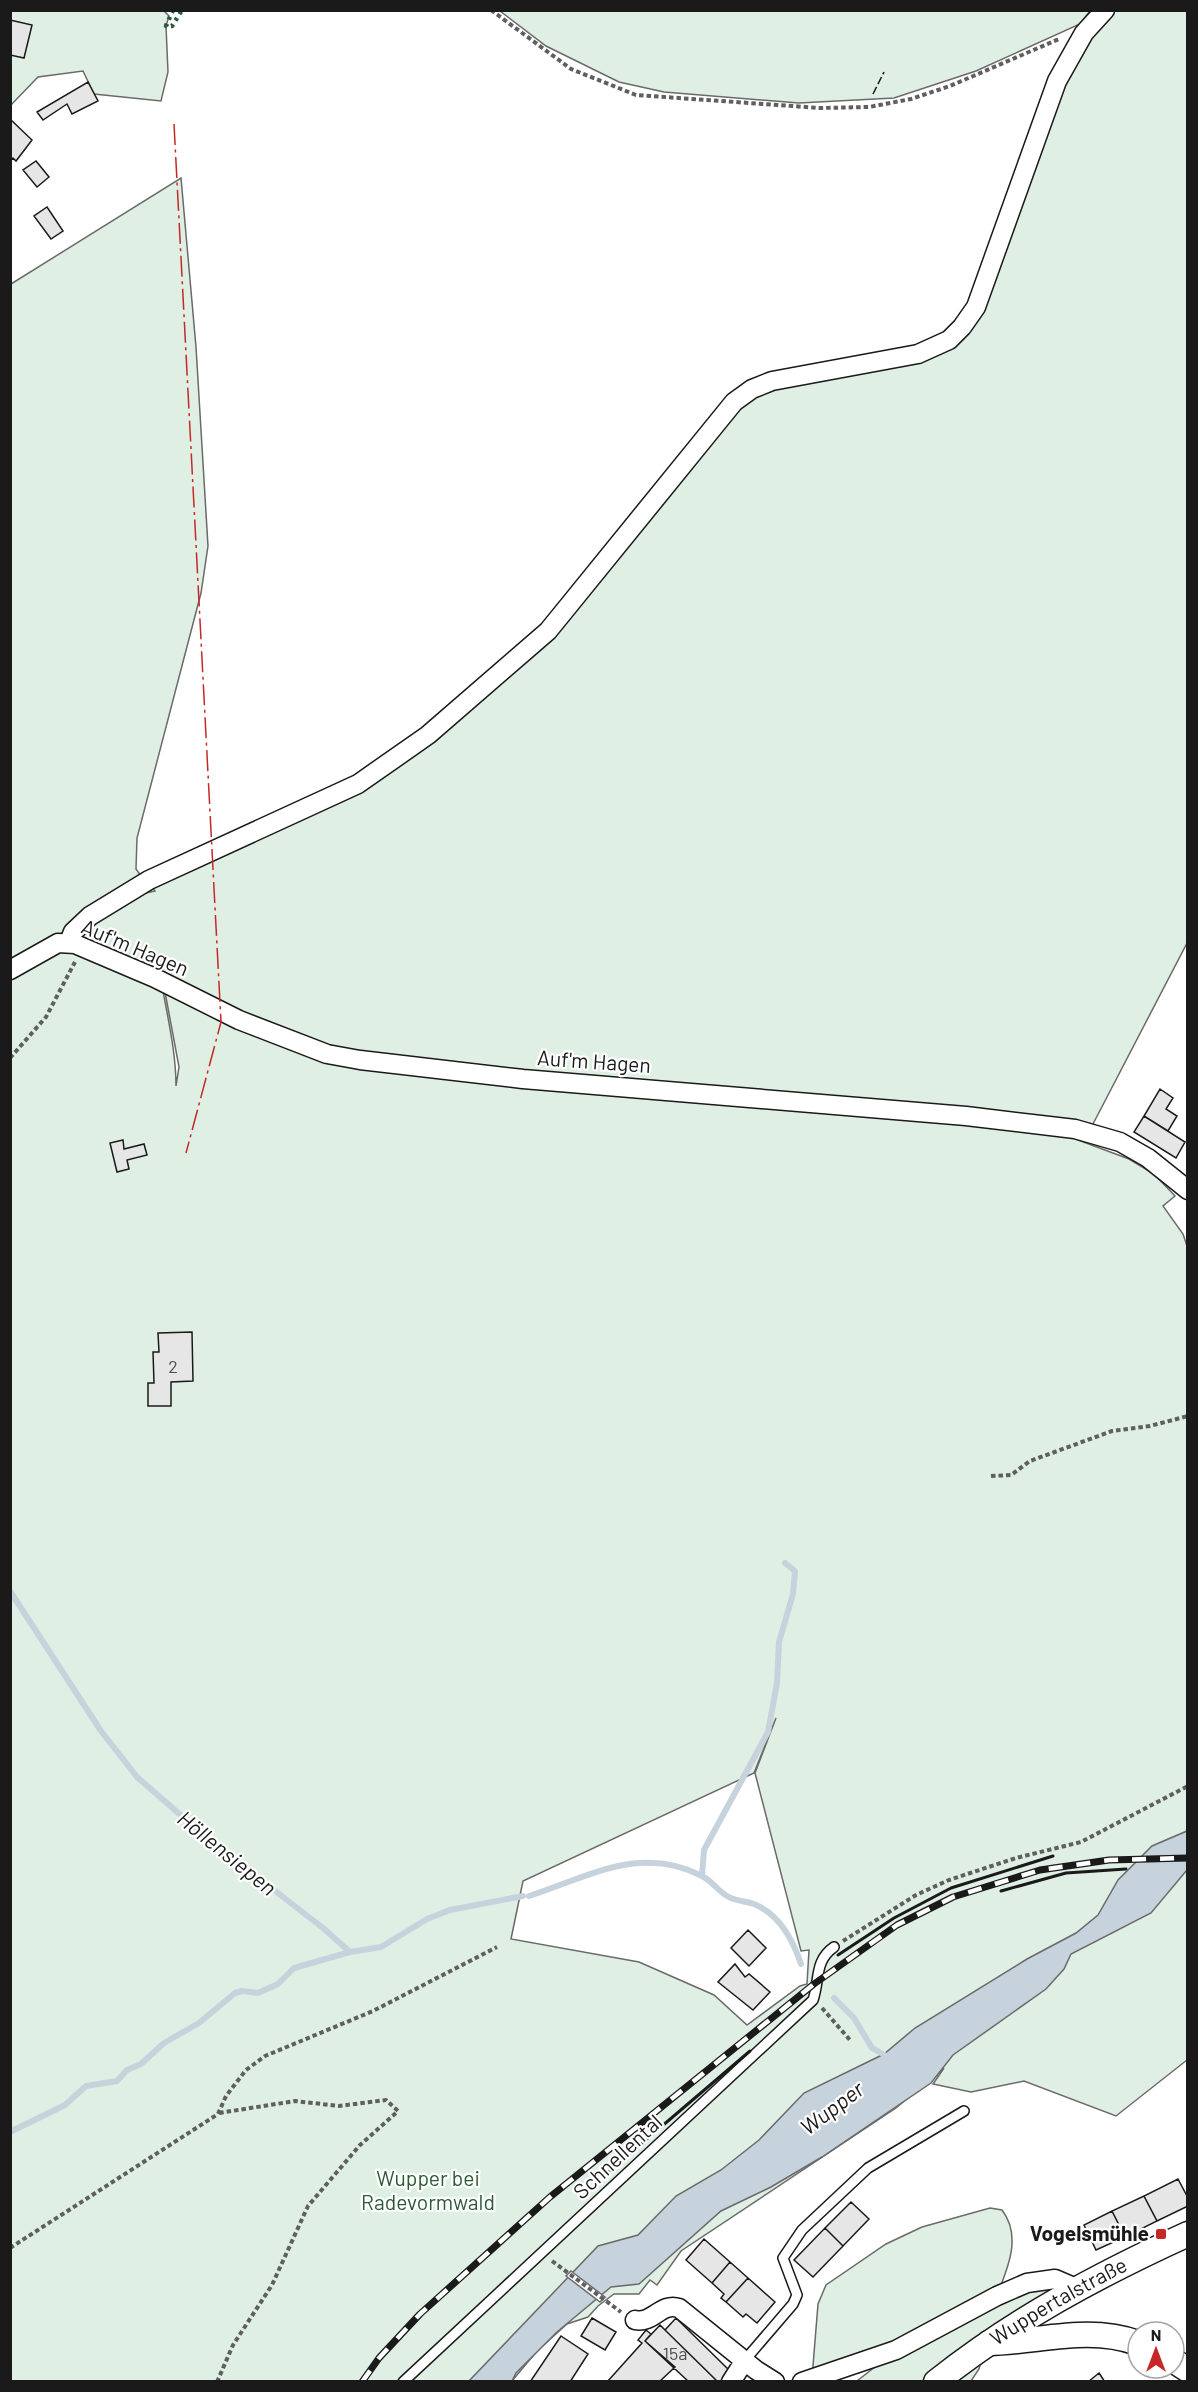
<svg xmlns="http://www.w3.org/2000/svg" width="1198" height="2392" viewBox="0 0 1198 2392" font-family="Barlow,sans-serif">
  <style>
    .green { fill: #e0efe3; stroke: #6a6a6a; stroke-width: 1.5; fill-rule: evenodd }
    .water { fill: #c6d2dc; stroke: #6a6a6a; stroke-width: 1.5 }
    .pier { fill: #fff; stroke: #6a6a6a; stroke-width: 1.5 }
    .lines { fill: none; stroke-linecap: round; stroke-linejoin: round }
    .stream { stroke: #c6d2dc; stroke-width: 6 }
    .building { fill: #e6e6e6; stroke: #1a1a1a; stroke-width: 1.5 }
    .lane-casing { stroke: #1a1a1a; stroke-width: 12 }
    .street-casing { stroke: #1a1a1a; stroke-width: 21 }
    .secondary-casing { stroke: #1a1a1a; stroke-width: 27 }
    .path { stroke: #5f5f5f; stroke-width: 4; stroke-dasharray: 4.5 3; stroke-linecap: butt }
    .lane { stroke: #fff; stroke-width: 9 }
    .street { stroke: #fff; stroke-width: 18 }
    .secondary { stroke: #fff; stroke-width: 24 }
    .rail-casing { stroke: #1a1a1a; stroke-width: 7 }
    .rail { stroke: #fff; stroke-width: 4.5; stroke-dasharray: 14; stroke-linecap: butt }
    .hedge { stroke: #2b5a34; stroke-width: 4.5; stroke-dasharray: 3 4.5; stroke-linecap: butt }
    .fence { stroke: #1a1a1a; stroke-width: 1.5; stroke-dasharray: 8 3; stroke-linecap: butt }
    .wall { stroke: #1a1a1a; stroke-width: 3 }
    .power { stroke: #c62828; stroke-width: 1.5; stroke-dasharray: 21 4.5 3 4.5; stroke-linecap: butt }
    .poi-dot { fill: #c62828; stroke: #fff; stroke-width: 2 }
    .labels { text-anchor: middle; stroke-width: 4.5; stroke-linejoin: round; paint-order: stroke }
    .number-label { font-size: 18px; fill: #4d4d4d }
    .street-label { font-size: 21px; fill: #1a1a1a; stroke: #fff }
    .park-label { font-size: 21px; fill: #2b5a34; stroke: #fff }
    .poi-label { font-size: 21px; font-weight: bold; fill: #1a1a1a; stroke: #fff; text-anchor: end }
    .water-label { font-size: 22px; font-style: italic; fill: #1a1a1a; stroke: #fff }
  </style>
  <rect width="100%" height="100%" fill="#fff"/>
  <path class="green" d="M163,10L169,16L166,26L168,72L161,101L94,94L83,71L38,77L11,105V11Z
    M500,11H1090L1080,24L976,71L894,98L799,103L664,92L619,82L546,46Z
    M1112,11H1187V943L1093,1124L967,1109L443,1063L330,1047L299,1038L160,974C166,1011 176,1049 176,1086L179,1067L165,992L235,1028L325,1061L964,1124L1070,1137L1129,1159L1154,1174L1175,1196L1163,1206L1183,1234L1188,1249L1187,2060L1116,2116L1024,2081L971,2092L933,2084L944,2068L896,2108L681,2251L657,2285L650,2280L639,2294H614L598,2306L588,2317L567,2324L537,2351L512,2381L11,2382V980L136,895L155,891L150,885L288,823L487,690L753,391L892,362L966,328L1062,71ZM776,1718L755,1773L801,1951L809,1950L807,1984L800,1986L747,2025L714,1995L639,1962L511,1939L523,1881L754,1773Z
    M181,178L196,347L208,546L201,593L137,838L136,869L144,880L11,966V284Z
    M990,2208L1002,2210C1022,2236 1008,2268 997,2295L1027,2283L1076,2288L987,2343L979,2369L971,2381H857L894,2352L812,2378L818,2304L826,2285L886,2244L922,2227Z"/>
  <path class="water" d="M1187,1831V1870L1151,1913L1071,1954L1064,1969L1046,1989L953,2055L931,2083L822,2157L771,2187L721,2211L639,2284L611,2287L557,2332L516,2373L512,2381L468,2382L598,2246L638,2235L676,2196L721,2170L759,2140L804,2093L884,2054L915,2028L1027,1959L1076,1933L1098,1915L1118,1880L1152,1846Z"/>
  <path class="pier" d="M571,2271L605,2297L600,2302L566,2276Z"/>
  <g class="lines">
    <path class="stream" d="M10,1591L101,1731L137,1777L207,1838L323,1928L350,1952L381,1947L427,1919L450,1910L523,1896
      M702,1876L704,1850L768,1732L777,1683L779,1642L793,1594L795,1571L785,1563
      M529,1896C588,1877 641,1844 702,1876C712,1881 718,1891 727,1896C735,1901 745,1901 754,1904C779,1914 793,1940 801,1964
      M834,1998L854,2018L872,2048L890,2058
      M10,2132L65,2105L86,2086L117,2081L127,2070L141,2064L164,2043L199,2023L235,1993L242,1991L258,1993L278,1984L294,1968L350,1952"/>
  </g>
  <path class="building" d="M10,20L32,25L24,58L10,55Z
    M88,82L98,101L72,114L67,104L43,120L37,112Z
    M10,119L32,140L16,161L13,158L10,161Z
    M36,161L49,177L37,187L23,170Z
    M47,207L63,231L51,239L34,216Z
    M1160,1089L1173,1098L1166,1109L1177,1116L1168,1131L1144,1116Z
    M1144,1116L1185,1142L1176,1158L1134,1132Z
    M123,1140L124,1149L144,1144L147,1155L127,1160L129,1169L117,1172L110,1143Z
    M192,1332L193,1381L171,1382V1406H148V1383H154L153,1352H159L158,1333Z
    M748,1930L766,1948L749,1966L731,1948Z
    M735,1964L745,1977L749,1974L770,1992L753,2010L718,1982Z
    M1178,2179L1188,2198V2206L1157,2221L1144,2196Z
    M1144,2196L1157,2221L1125,2237L1112,2211Z
    M851,2202L869,2219L843,2246L825,2228Z
    M1112,2211L1125,2237L1096,2250L1084,2225Z
    M825,2228L843,2246L813,2277L794,2260Z
    M704,2239L730,2262L712,2283L686,2260Z
    M730,2262L748,2278L726,2302L721,2298L724,2294L712,2283Z
    M748,2278L775,2302L757,2323L746,2314L743,2317L726,2302Z
    M592,2318L616,2332L605,2350L581,2336Z
    M676,2318L731,2372L722,2382H718L665,2330Z
    M660,2325L665,2330L718,2382H689L645,2341Z
    M646,2330L651,2334L645,2341L675,2367L659,2382H607L642,2343L638,2340Z
    M561,2336L588,2354L570,2382H530Z
    M1099,2373L1105,2382H1088Z"/>
  <g class="lines">
    <defs>
      <path id="lane" d="M745,2360L793,2304L797,2295L783,2258L802,2230L868,2168L964,2111
        M403,2382L813,2000C820,1980 814,1961 834,1947"/>
      <path id="street" d="M69,942L73,932L90,916L149,880L358,784L428,735L548,631L734,402L752,389L772,381L918,354L949,340L962,327L976,307L1057,81L1084,33L1105,10
        M10,970L58,943L75,944L155,978L239,1020L327,1054L360,1060L523,1079L966,1116L1075,1129L1120,1142L1148,1158L1188,1190
        M635,2320C653,2324 661,2302 679,2308L756,2370L775,2382
        M731,2382L745,2360
        M802,2382L896,2350L997,2296L1027,2283L1055,2279L1076,2288"/>
      <g id="secondary">
        <path d="M989,2343C1040,2342 1088,2325 1138,2343"/>
        <path d="M1174,2361L1188,2370"/>
        <path id="s1" d="M936,2382C1014,2320 1098,2275 1188,2234"/>
      </g>
    </defs>
    <use href="#lane" class="lane-casing"/>
    <use href="#street" class="street-casing"/>
    <use href="#secondary" class="secondary-casing"/>
    <path class="path" d="M491,10L571,69L636,95L820,108L869,107L911,99L950,86L1059,39
      M10,1058L46,1017L75,962
      M991,1476L1011,1475L1030,1461L1112,1431L1150,1426L1188,1416
      M843,1941L916,1895L949,1880L1016,1858L1081,1842L1188,1786
      M822,2008L850,2040
      M10,2248L218,2114L226,2096L246,2070L265,2056L373,2011L497,1947
      M552,2261L621,2312
      M217,2382L233,2345L272,2285L308,2206L360,2145L398,2111L386,2100L339,2106L295,2101L219,2113"/>
    <use href="#lane" class="lane"/>
    <use href="#street" class="street"/>
    <use href="#secondary" class="secondary"/>
    <defs>
      <path id="rail" d="M362,2382L379,2358L420,2314L550,2197L814,1984L897,1925L953,1897L1040,1870L1109,1860L1188,1858"/>
    </defs>
    <use href="#rail" class="rail-casing"/>
    <use href="#rail" class="rail"/>
    <path class="hedge" d="M173,10L166,26H172L182,10"/>
    <path class="fence" d="M873,94L884,72"/>
    <path class="wall" d="M1001,1891L1066,1873L1126,1869
      M838,1955L894,1918L951,1888L1053,1856
      M607,2173L750,2051"/>
    <path class="power" d="M174,124L221,1022L186,1153"/>
  </g>
  <rect class="poi-dot" x="1155" y="2228" width="12" height="12" rx="3"/>
  <g class="labels">
    <g class="number-label">
      <text x="173" y="1373">2</text>
      <text x="675" y="2360">15a</text>
    </g>
    <g class="street-label">
      <text transform="translate(135 948) rotate(23)" y="7">Auf'm Hagen</text>
      <text transform="translate(594 1062) rotate(4)" y="7">Auf'm Hagen</text>
      <text transform="translate(618 2157) rotate(-43)" y="7">Schnellental</text>
      <text dy="7" stroke="none"><textPath href="#s1" startOffset="147">Wuppertalstraße</textPath></text>
    </g>
    <g class="park-label">
      <text x="428" y="2186">Wupper bei<tspan x="428" dy="24">Radevormwald</tspan></text>
    </g>
    <g class="poi-label">
      <text x="1149" y="2241">Vogelsmühle</text>
    </g>
    <g class="water-label">
      <text transform="translate(227 1853) rotate(39)" y="8">Höllensiepen</text>
      <text transform="translate(832 2108) rotate(-37)" y="8">Wupper</text>
    </g>
  </g>
  <rect width="1198" height="2392" fill="none" stroke="#1a1a1a" stroke-width="24"/>
  <g transform="translate(1156 2350)"><circle r="28" fill="#ffffff" stroke="#a3a3a3" stroke-width="1.5"/>
  <path d="M0-4.5L10 22L0 15L-10 22Z" fill="#c62828"/>
  <text y="-9" font-size="16" font-weight="bold" text-anchor="middle" fill="#1a1a1a">N</text>
  </g>
</svg>
